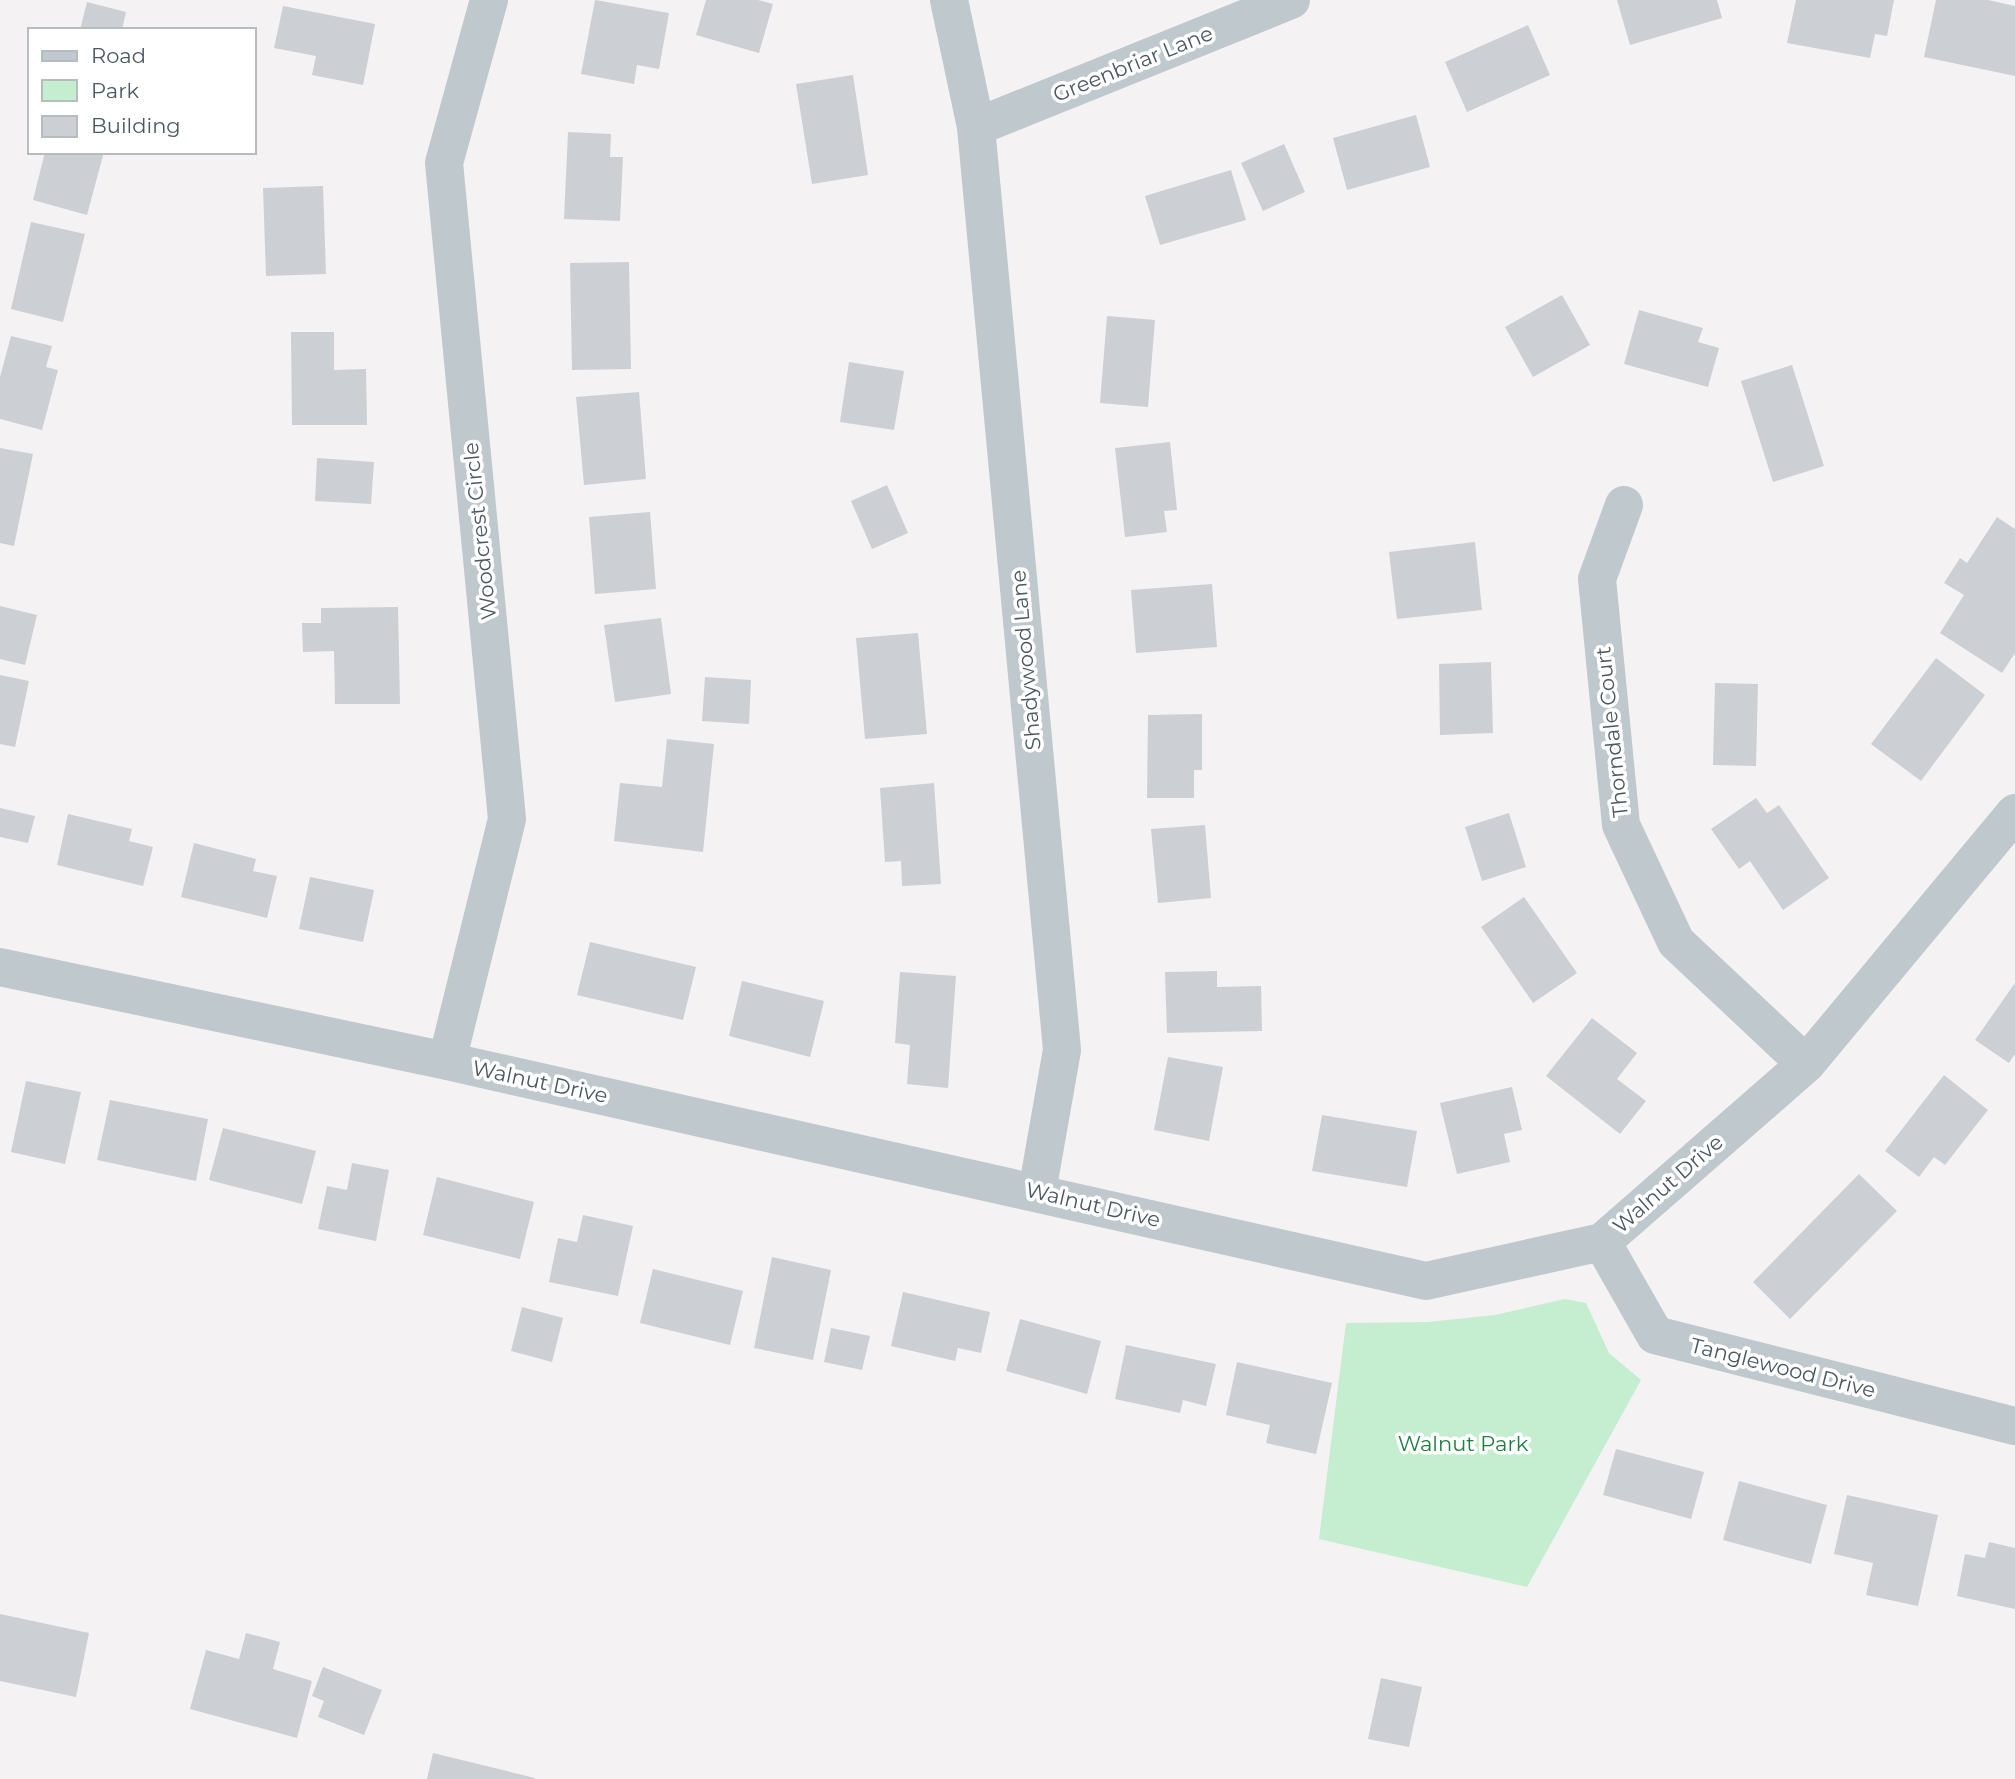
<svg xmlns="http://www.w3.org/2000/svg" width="2015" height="1779" viewBox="0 0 2015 1779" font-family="Montserrat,sans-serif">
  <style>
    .green { fill: #c4eecf }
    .building { fill: #ccd0d4 }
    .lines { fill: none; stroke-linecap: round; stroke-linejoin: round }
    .minor { stroke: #bfc8cd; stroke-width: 38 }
    .labels { text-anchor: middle; stroke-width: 7; stroke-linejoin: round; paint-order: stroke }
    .street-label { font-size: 21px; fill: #4b585f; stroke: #fff }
    .park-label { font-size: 21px; fill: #1d7e41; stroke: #fff }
  </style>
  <rect width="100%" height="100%" fill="#f4f2f2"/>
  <path class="green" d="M1565,1299L1586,1303L1609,1353L1641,1380L1527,1587L1319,1539L1346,1323L1428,1322L1495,1315Z"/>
  <path class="building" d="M595,0L669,13L659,69L637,65L634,84L581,74Z
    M706,0H758L773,4L759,53L696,35Z
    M1617,0H1717L1722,18L1630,45Z
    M1796,0H1894L1887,36L1875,34L1870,58L1787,43Z
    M1936,0H1988L2015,6V76L1924,57Z
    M87,2L126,12L122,30H80Z
    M283,6L375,24L363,85L312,75L316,56L274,48Z
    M1528,25L1550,75L1467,112L1445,62Z
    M853,75L868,175L812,184L796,84Z
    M1416,115L1430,167L1347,190L1333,138Z
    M568,132L611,134L610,157H623L620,221L564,219Z
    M1284,144L1305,192L1263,211L1241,163Z
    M45,152H104L87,215L33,200Z
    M1231,170L1246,220L1160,245L1145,196Z
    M323,186L326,274L266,276L263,188Z
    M31,222L85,234L63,322L11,309Z
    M629,262L631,369L572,370L570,263Z
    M1562,295L1590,345L1533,377L1505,327Z
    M1639,310L1703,328L1698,342L1719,348L1708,387L1624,364Z
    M1107,316L1155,320L1148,407L1100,403Z
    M291,332H334V370L366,369L367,425H292Z
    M11,336L52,346L46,367L58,370L42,430L0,419V377Z
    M849,362L904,371L894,430L840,422Z
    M1792,365L1824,466L1773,482L1741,381Z
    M639,392L646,479L584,485L576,397Z
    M1170,442L1177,510L1164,511L1167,532L1125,537L1115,448Z
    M0,448L33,454L14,546L0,543Z
    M317,458L374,462L371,504L315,501Z
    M887,485L908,533L872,549L851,501Z
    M650,512L656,589L595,594L589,517Z
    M1997,517L2015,529V653L2002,673L1940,633L1964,595L1944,583L1960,558L1967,563Z
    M1475,542L1482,610L1397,619L1389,552Z
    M1212,584L1217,647L1136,653L1131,590Z
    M0,606L37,615L25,665L0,659Z
    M398,607L400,704H335L334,651L303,652L302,623H321V608Z
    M661,618L671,694L615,702L604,625Z
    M918,633L927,734L865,739L856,638Z
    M1936,658L1985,695L1921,781L1871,744Z
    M1491,662L1493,733L1440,735L1439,664Z
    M0,675L29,681L15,747L0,744Z
    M705,677L751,680L749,724L702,721Z
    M1715,683L1758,684L1756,766L1713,765Z
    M1202,714V770H1194V798H1147L1148,715Z
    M667,739L714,744L703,852L614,841L620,783L662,787Z
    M934,783L941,884L902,886L901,861L885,862L880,788Z
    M1756,798L1767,813L1779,805L1829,878L1783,910L1750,861L1739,869L1711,829Z
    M0,808L35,816L28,843L0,837Z
    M1509,813L1526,867L1482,881L1465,827Z
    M68,814L132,829L129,841L153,847L143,886L57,865Z
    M1205,825L1211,898L1158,903L1151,829Z
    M194,843L256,859L253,871L277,876L267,918L181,897Z
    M310,877L374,890L363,942L299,929Z
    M1524,897L1577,973L1533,1003L1481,927Z
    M590,942L696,967L683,1020L577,995Z
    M1217,971V987L1261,986L1262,1031L1167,1033L1165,972Z
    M900,972L956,976L948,1088L907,1084L910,1045L895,1043Z
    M742,981L824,1001L810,1057L729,1036Z
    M2015,983V1054L2009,1063L1975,1040Z
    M1592,1018L1637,1053L1617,1079L1646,1101L1620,1134L1546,1076Z
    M1168,1057L1223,1067L1209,1141L1154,1130Z
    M1944,1075L1988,1110L1945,1165L1934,1157L1919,1177L1885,1151Z
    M26,1081L81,1092L65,1164L11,1152Z
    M1512,1087L1522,1130L1504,1134L1510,1162L1457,1174L1440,1103Z
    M110,1100L208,1119L196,1181L97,1160Z
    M1322,1115L1417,1131L1407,1187L1312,1171Z
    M223,1128L316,1151L302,1204L209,1180Z
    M352,1163L389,1170L376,1241L318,1229L327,1186L347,1190Z
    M1859,1174L1897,1211L1790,1319L1753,1282Z
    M437,1177L534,1202L520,1259L423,1235Z
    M583,1215L633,1226L618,1296L549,1282L558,1238L577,1242Z
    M772,1257L831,1270L813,1360L754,1348Z
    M653,1269L743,1291L730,1345L640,1323Z
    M903,1292L990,1312L981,1353L958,1348L955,1361L891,1346Z
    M522,1307L563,1318L552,1362L511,1351Z
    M1020,1319L1101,1341L1087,1394L1006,1371Z
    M831,1328L870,1336L862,1370L824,1362Z
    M1126,1345L1216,1364L1206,1406L1183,1400L1180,1413L1115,1399Z
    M1237,1362L1332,1383L1316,1454L1266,1443L1270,1425L1226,1415Z
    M1616,1449L1704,1472L1691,1519L1603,1495Z
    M1739,1481L1827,1505L1811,1564L1723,1540Z
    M1847,1495L1938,1515L1918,1606L1866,1595L1873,1563L1834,1554Z
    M1989,1542L2015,1548V1609L1957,1596L1965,1554L1985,1558Z
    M0,1614L89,1633L76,1697L0,1681Z
    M246,1633L280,1642L273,1669L312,1681L297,1738L190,1709L206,1650L239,1659Z
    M323,1667L382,1690L364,1735L318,1717L324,1701L312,1696Z
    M1381,1678L1422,1687L1409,1747L1368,1739Z
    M433,1753L535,1778V1779H427Z"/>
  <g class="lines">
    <path class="minor" d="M949,0L976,127L1062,1050L1037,1192
      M976,127L1291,0
      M1624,505L1597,579L1621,825L1676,942L1806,1064
      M0,967L447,1061L1426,1281L1602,1242L1806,1064L2015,813
      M447,1061L507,819L444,163L489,0
      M1602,1242L1655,1335L2015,1426"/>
  </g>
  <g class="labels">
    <g class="street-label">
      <text transform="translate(1133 64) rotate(-22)" y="7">Greenbriar Lane</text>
      <text transform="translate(480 531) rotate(-96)" y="7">Woodcrest Circle</text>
      <text transform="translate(1026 660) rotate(-95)" y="7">Shadywood Lane</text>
      <text transform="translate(1612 732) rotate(-96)" y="7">Thorndale Court</text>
      <text transform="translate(540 1082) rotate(12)" y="7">Walnut Drive</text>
      <text transform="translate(1668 1184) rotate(-41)" y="7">Walnut Drive</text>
      <text transform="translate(1093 1205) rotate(13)" y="7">Walnut Drive</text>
      <text transform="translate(1783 1368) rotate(14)" y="7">Tanglewood Drive</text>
    </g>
    <g class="park-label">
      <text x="1463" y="1451">Walnut Park</text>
    </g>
  </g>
  <rect x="28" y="28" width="228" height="126" fill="#ffffff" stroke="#b7bcbf" stroke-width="2"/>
  <rect x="42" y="51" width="35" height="10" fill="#bfc8cd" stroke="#b7bcbf" stroke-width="2"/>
  <text x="91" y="63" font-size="21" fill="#4b585f">Road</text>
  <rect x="42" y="80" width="35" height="21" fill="#c4eecf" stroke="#b7bcbf" stroke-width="2"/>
  <text x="91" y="98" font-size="21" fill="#4b585f">Park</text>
  <rect x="42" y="116" width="35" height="21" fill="#ccd0d4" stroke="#b7bcbf" stroke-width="2"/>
  <text x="91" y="133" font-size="21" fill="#4b585f">Building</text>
</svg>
